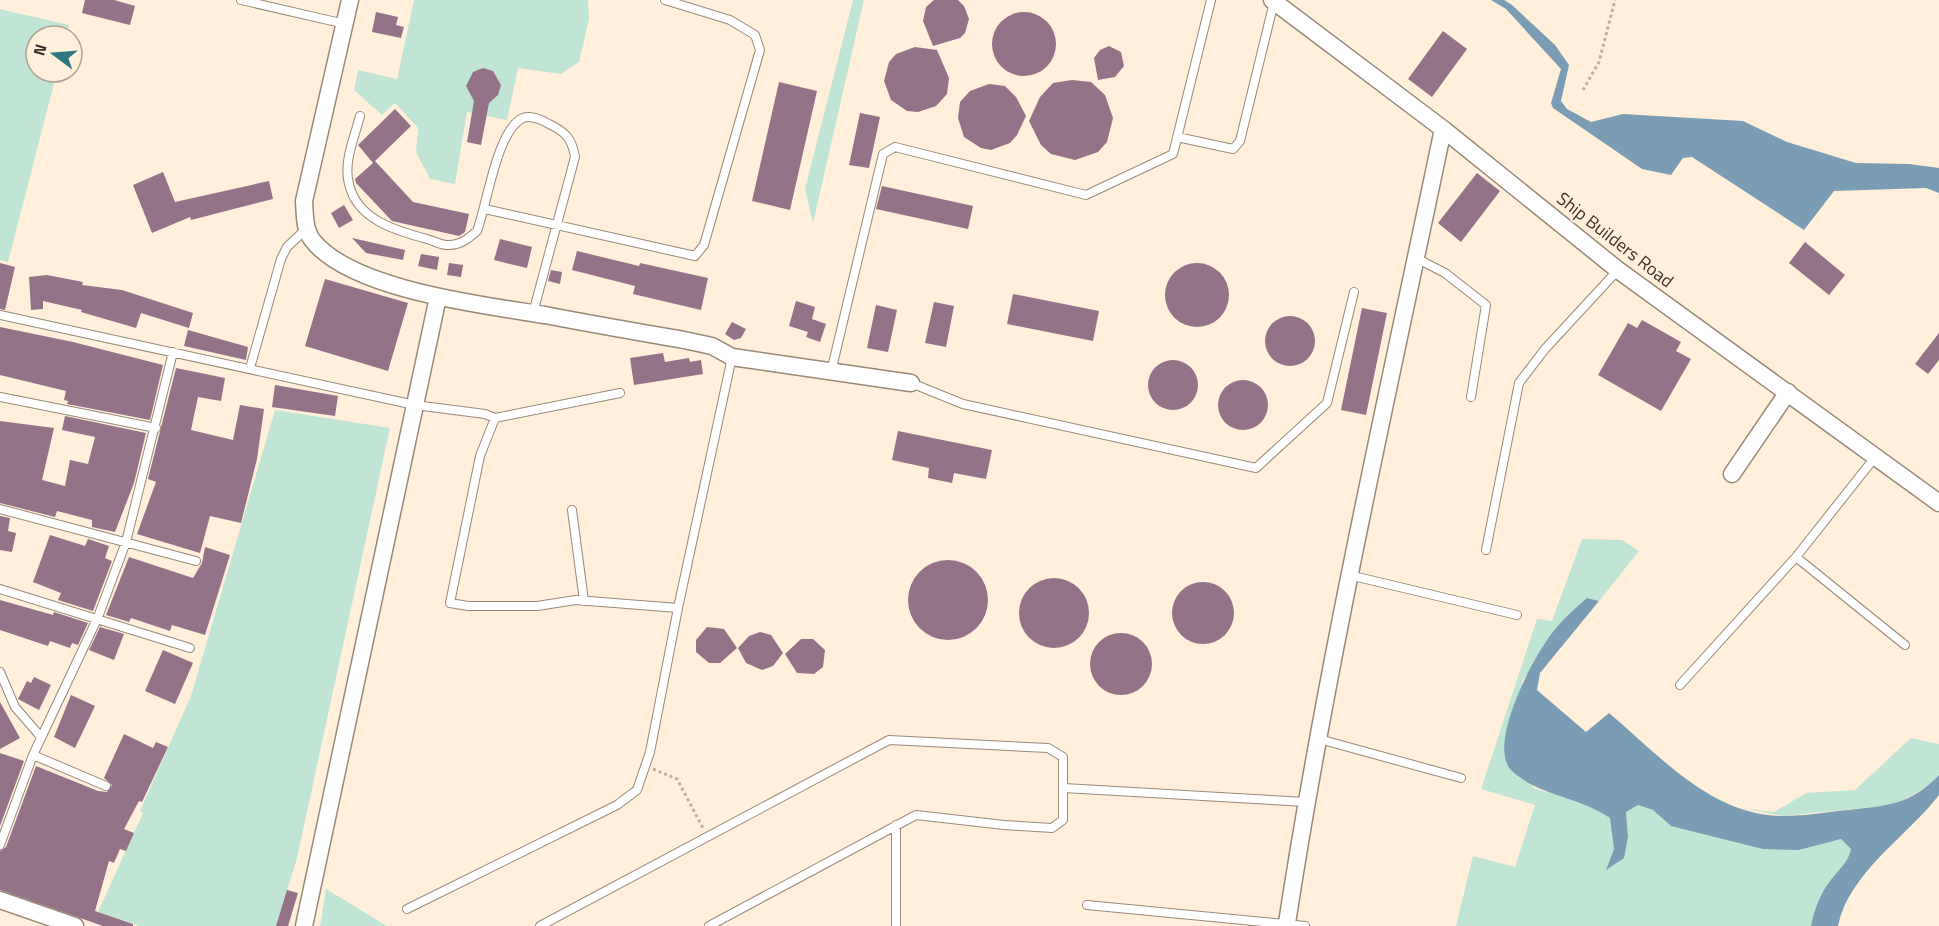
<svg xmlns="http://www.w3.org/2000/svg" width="1939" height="926" viewBox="0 0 1939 926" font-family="'Titillium Web',sans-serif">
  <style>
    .green { fill: #c1e5d4 }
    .water { fill: #7b9cb5 }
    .building { fill: #947288 }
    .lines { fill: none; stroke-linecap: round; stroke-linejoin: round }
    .lane-casing { stroke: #988978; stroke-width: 10 }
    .street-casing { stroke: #988978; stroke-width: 19 }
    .path { stroke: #bdb0a0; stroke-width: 3; stroke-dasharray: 3 3; stroke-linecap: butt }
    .lane { stroke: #fff; stroke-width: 8 }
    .street { stroke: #fff; stroke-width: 16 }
    .labels { text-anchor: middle; stroke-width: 4.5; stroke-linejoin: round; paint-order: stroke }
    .street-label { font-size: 18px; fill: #38322a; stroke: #ffefdb }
  </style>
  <rect width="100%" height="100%" fill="#ffefdb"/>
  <path class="green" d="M414,0H588L589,19L579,62L561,74L518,68L507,120L467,112L455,184L430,179L416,152L418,128L395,103L382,115L354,90L358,70L397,79Z
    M853,0H864L813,223L805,189Z
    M0,9L69,25L66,36H36V72H57L8,262L0,260Z
    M275,410L390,428L297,858L276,926H140L98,912L143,813L140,811L191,696Z
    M1582,539L1622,540L1639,551L1599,601L1587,598L1522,681L1533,788L1591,805L1611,818L1614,849L1607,869L1628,837L1626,812L1638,805L1653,810L1671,826L1799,850L1841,839L1851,849C1848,863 1839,869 1830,881C1820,894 1814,910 1811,926H1456L1473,856L1515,867L1535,805L1481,789L1537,619L1552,621Z
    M1911,738L1939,744V775L1928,786L1894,805L1782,816L1741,808L1774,812L1806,793L1855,790Z
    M326,889L387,926H320Z"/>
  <path class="water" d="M1491,0H1504L1512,5L1555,45L1569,65L1561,101L1567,109L1591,122L1623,114L1743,121L1787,142L1856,163L1909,164L1939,168V193L1926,188L1834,191L1804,230L1692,157L1683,158L1671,175L1642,169L1553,108L1551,103L1561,69L1506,9Z
    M1587,598L1599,601L1540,673L1537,690L1586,732L1609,713C1660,756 1712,816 1783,816C1805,816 1827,812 1848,810C1885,806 1911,805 1939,775V795C1907,837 1849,872 1838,926H1811C1814,910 1820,894 1830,881C1839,869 1848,863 1851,849L1841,839L1799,850L1763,849L1671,826L1653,810L1638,805L1626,812L1628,837L1624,858L1606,870L1614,849L1610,818C1578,796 1539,796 1512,771C1485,746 1536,650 1557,627C1566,616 1577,607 1587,598Z"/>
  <path class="building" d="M85,0H114L135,6L130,25L82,13Z
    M934,0H958L964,6L969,19L965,33L960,38L933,46L923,21L926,7Z
    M992 44a32 32 0 1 1 64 0a32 32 0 1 1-64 0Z
    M376,12L398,17L396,25L404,27L401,38L372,32Z
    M1443,31L1467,49L1432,97L1408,79Z
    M1109,46L1121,52L1124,66L1115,77L1098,80L1094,58L1100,50Z
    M915,47L937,50L949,78L947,94L936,106L918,112L907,111L891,100L884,81L889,62L896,54Z
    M483,68L493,71L501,85L498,95L489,103L481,145L467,142L474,101L466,86L473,72Z
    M1072,80L1091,82L1105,95L1113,118L1107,142L1098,152L1075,160L1051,154L1041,145L1029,121L1040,97L1053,83Z
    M779,82L817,91L790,210L752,201Z
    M989,84L1005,86L1016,97L1026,116L1017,135L1010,143L991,150L981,148L964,137L958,118L960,102L970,91Z
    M395,109L411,126L373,163L375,161L413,202L469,214L465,232L459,236L392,221L356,183L355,179L373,163L358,145Z
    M860,113L880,117L869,168L849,165Z
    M163,172L175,202L269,181L273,199L191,220L190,217L152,233L133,185Z
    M1477,173L1500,191L1461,242L1438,223Z
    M882,186L973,206L968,229L876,209Z
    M344,205L353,220L339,228L331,213Z
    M352,238L405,250L403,260L366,253Z
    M500,239L532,247L527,268L494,260Z
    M1805,242L1845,275L1829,295L1789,263Z
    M577,251L639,266L640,263L708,278L701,310L633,294L635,286L572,270Z
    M421,254L439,257L437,270L418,266Z
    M1165 295a32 32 0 1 1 64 0a32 32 0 1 1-64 0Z
    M0,263L15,267L5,310L0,309Z
    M449,263L463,265L461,277L447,275Z
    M551,270L562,272L560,284L548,281Z
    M47,275L83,282L82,285L122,290L193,313L189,328L141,313L136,328L81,312L82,310L43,301V309L31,310L29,277Z
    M325,279L408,303L388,371L305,346Z
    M1013,294L1099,311L1093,341L1007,324Z
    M796,301L815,307L812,319L826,324L820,342L806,337L808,332L789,326Z
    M934,302L954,306L946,347L925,343Z
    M876,305L897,310L888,352L867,348Z
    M1362,308L1387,313L1366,415L1341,410Z
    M1265 341a25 25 0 1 1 50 0a25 25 0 1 1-50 0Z
    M1642,320L1681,342L1676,351L1691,359L1661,411L1598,375L1628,323L1637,328Z
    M732,322L746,329L741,338L734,340L725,334Z
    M0,327L73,342L163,365L150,420L67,404L68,401L64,400L66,391L0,375Z
    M188,330L248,347L246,360L184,346Z
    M1939,333V360L1928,374L1915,364Z
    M663,353L665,362L689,358L690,362L701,360L703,374L634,385L630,358Z
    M1148 385a25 25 0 1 1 50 0a25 25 0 1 1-50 0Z
    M176,368L225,378L221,401L198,397L191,430L233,440L240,405L264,409L257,459L241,523L210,516L200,553L137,534L156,482L148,479Z
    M1218 405a25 25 0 1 1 50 0a25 25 0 1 1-50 0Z
    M275,385L338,396L335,416L272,407Z
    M65,416L146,433L134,483L115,532L92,527V520L57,511L55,517L0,503V421L54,428L42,480L65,486L70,460L88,464L95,437L62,430Z
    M898,431L992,450L986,479L954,473L952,483L928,478L929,468L892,460Z
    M0,516L10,518L8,531L16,533L12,552L0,550Z
    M50,535L85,546L88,539L109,546L105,558L112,561L93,611L58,600L61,593L33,582Z
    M205,547L230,555L205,635L172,625L170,631L131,618L129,622L106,615L129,557L193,578L202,563Z
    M908 600a40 40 0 1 1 80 0a40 40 0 1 1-80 0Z
    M1019 613a35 35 0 1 1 70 0a35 35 0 1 1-70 0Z
    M1172 613a31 31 0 1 1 62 0a31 31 0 1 1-62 0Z
    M0,600L53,615L54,612L88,623L78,645L72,643L70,648L50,641L48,646L0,630Z
    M100,627L124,634L114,660L89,650Z
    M707,627L724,629L737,648L720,663H709L696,652V640Z
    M760,632L771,635L783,653L773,666L762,670L746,663L738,648L749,636Z
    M1090 664a31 31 0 1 1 62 0a31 31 0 1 1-62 0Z
    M801,639H813L825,650L823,667L814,674L797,673L785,654Z
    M163,650L193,663L175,704L145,691Z
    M34,677L51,685L39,710L18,699L27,681L31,683Z
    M71,695L95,706L75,748L54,737Z
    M0,702L20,738L0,749Z
    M124,734L153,748L156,742L168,747L142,802L139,801L124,829L134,833L126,851L120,849L114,863L109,861L95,911L133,924V926H103L0,890V851L6,847L36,766L98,791L107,792L112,785L104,778Z
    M0,753L24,761L0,826Z
    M287,890L298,893L288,926H276Z"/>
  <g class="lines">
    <defs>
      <path id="lane" d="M241,0L345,24
        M360,116C355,136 343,162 349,184C357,220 397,231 427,239C434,241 443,246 449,245C461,245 469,238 477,231C487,205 497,129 523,118C531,115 542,120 549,124C566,132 572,139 575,157L533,313
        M1177,137L1233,149L1240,141L1274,2
        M485,209L695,256L704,245L760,50L755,35L730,20L665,0
        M1416,258L1445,273L1486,305L1471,397
        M0,315L415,405L485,414L495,418L620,393
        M250,368L281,259L287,247L306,229
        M831,372L883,154L895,147L1086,195L1173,154L1211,0
        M911,383L963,404L1256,468L1327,403L1354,292
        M0,397L156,428
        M495,418L480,456L450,603L468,606H537L576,600L678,608
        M0,509L196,561
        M572,510L584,601
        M1486,550L1519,383L1545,349L1618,270
        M1796,557L1905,645
        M1349,575L1517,615
        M0,589L190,648
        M0,672L15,707L41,737
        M1680,685L1796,557L1876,456
        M1319,739L1461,778
        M33,755L106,786
        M1064,788L1306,802
        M0,845L33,755L98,617L126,542L173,352
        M1087,905L1305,926
        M407,909L617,805L637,790L650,752L678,608L732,357
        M540,926L889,740L1048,748L1063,757V820L1052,828L1004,825L916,815L709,926
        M896,926V825"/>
      <path id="street" d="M350,0L304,201C305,214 304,230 313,241C353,290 483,305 545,315C591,324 638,332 684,340L712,346L732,357L911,383
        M1272,0L1443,129L1618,270L1939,503
        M1732,474L1788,392
        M0,900L75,926
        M1287,923C1328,656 1388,393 1443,129
        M304,926L438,297"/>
    </defs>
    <use href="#lane" class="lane-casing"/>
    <use href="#street" class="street-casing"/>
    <path class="path" d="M1583,90L1599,62L1615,0
      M653,769L677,779L703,828"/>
    <use href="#lane" class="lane"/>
    <use href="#street" class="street"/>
  </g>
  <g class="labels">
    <g class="street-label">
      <text transform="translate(1615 240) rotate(38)" y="6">Ship Builders Road</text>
    </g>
  </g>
  <g transform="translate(54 54) rotate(286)"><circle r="28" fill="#ffefdb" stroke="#afa394" stroke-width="1.5"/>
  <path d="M0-4.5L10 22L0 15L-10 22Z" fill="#307881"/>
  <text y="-9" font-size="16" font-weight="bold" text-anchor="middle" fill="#38322a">N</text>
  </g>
</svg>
